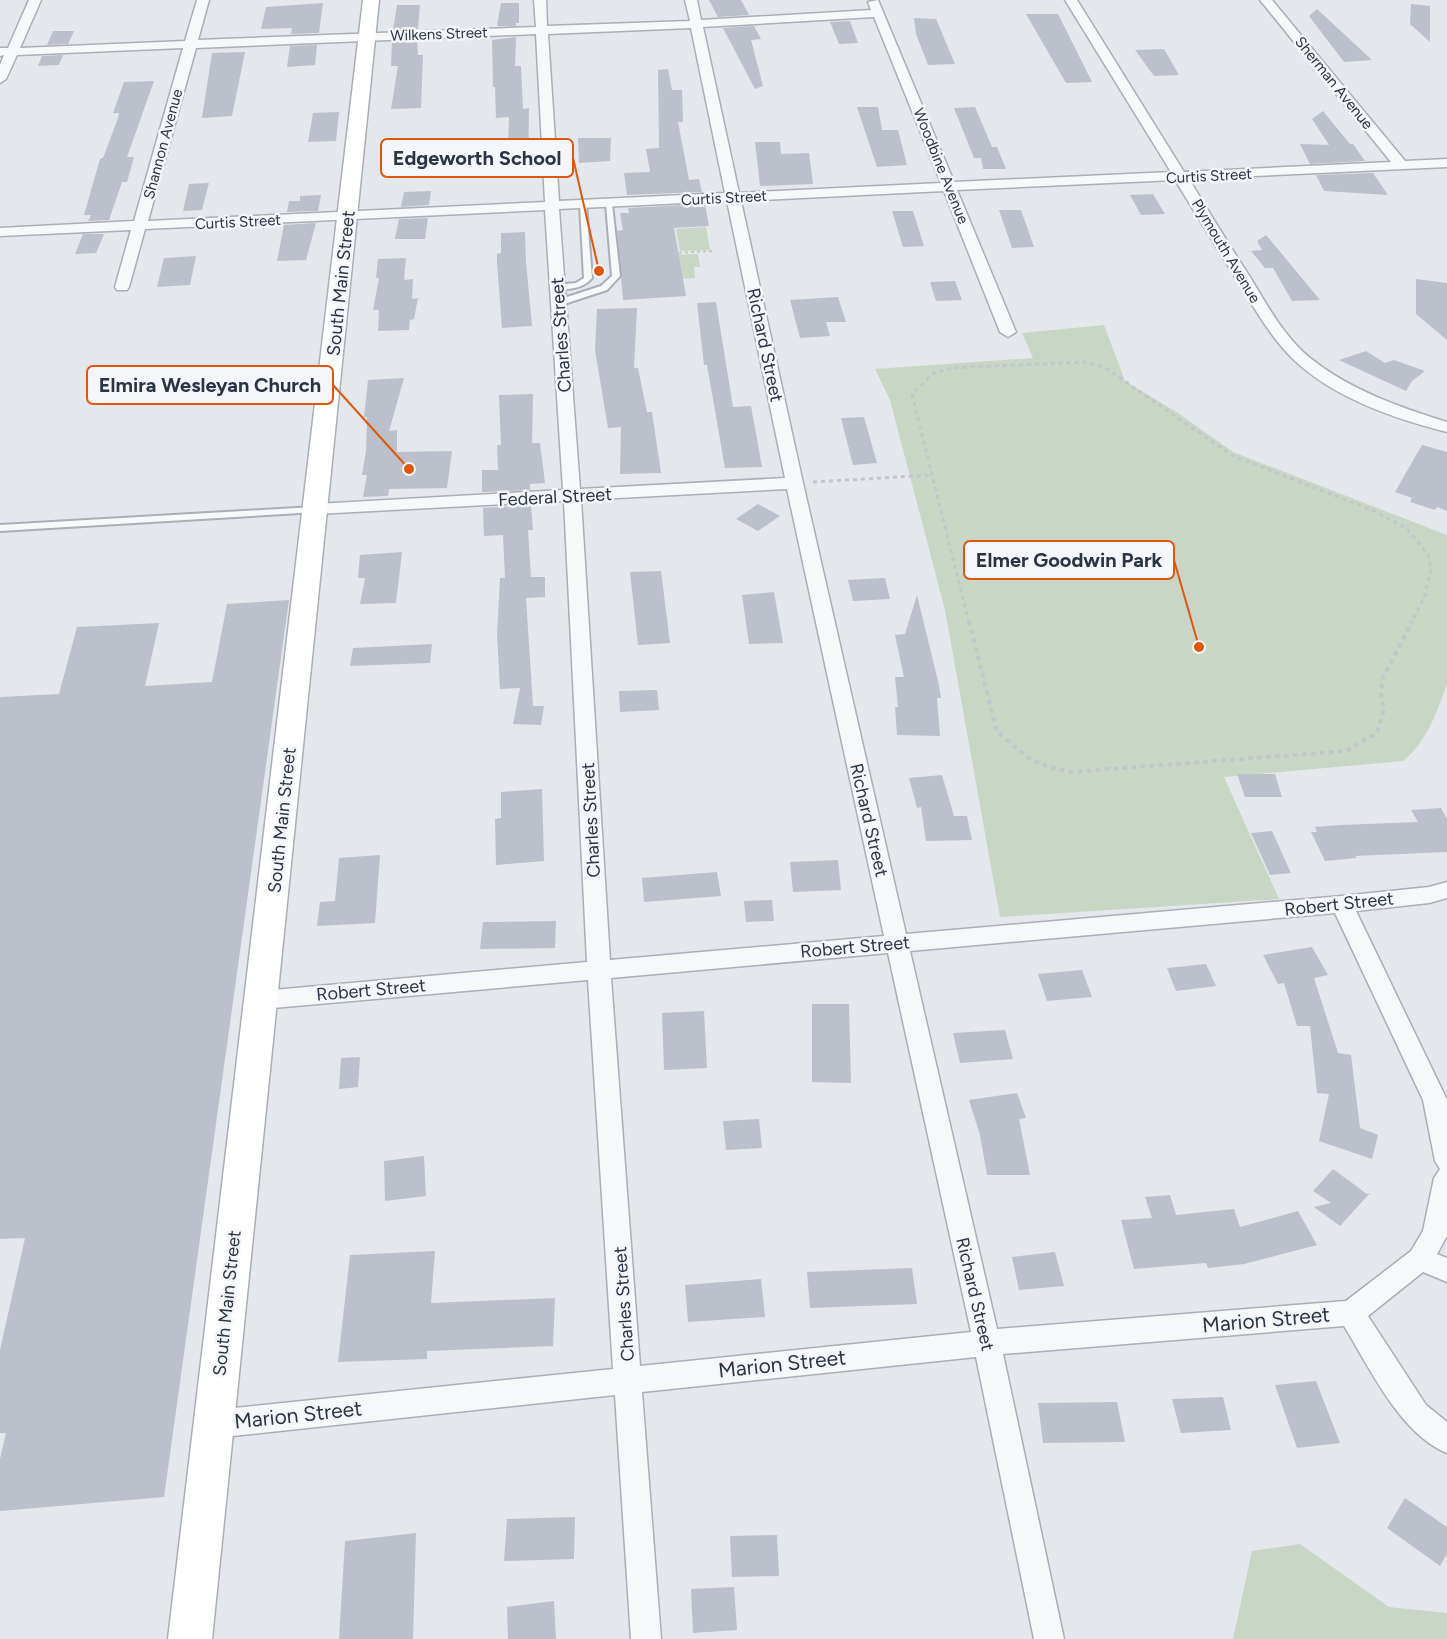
<svg xmlns="http://www.w3.org/2000/svg" width="1447" height="1639" viewBox="0 0 1447 1639" font-family="Figtree,sans-serif">
  <style>
    .green { fill: #c9d6c5 }
    .building { fill: #bbc0ca }
    .lines { fill: none; stroke-linecap: round; stroke-linejoin: round }
    .lane-casing { stroke: #a9aeb7; stroke-width: 4 }
    .street-casing { stroke: #a9aeb7; stroke-width: 3 }
    .secondary-casing { stroke: #a9aeb7; stroke-width: 3 }
    .path-far2 { stroke: #c2c5cb; stroke-width: 2; stroke-dasharray: 3 3; stroke-linecap: butt }
    .path-far1 { stroke: #c2c5cb; stroke-width: 3; stroke-dasharray: 4 4; stroke-linecap: butt }
    .path { stroke: #c2c5cb; stroke-width: 4; stroke-dasharray: 4.5 4.5; stroke-linecap: butt }
    .lane { fill: #f7f8fa; fill-rule: evenodd }
    .street { fill: #f7f8fa; fill-rule: evenodd }
    .secondary { fill: #fff; fill-rule: evenodd }
    .labels { text-anchor: middle; stroke-width: 5; stroke-linejoin: round; paint-order: stroke }
    .far-street-label { font-size: 15px; fill: #2b3445; stroke: #f4f6f9 }
    .street-label { font-size: 18px; fill: #2b3445; stroke: #f4f6f9 }
    .near-street-label { font-size: 21px; fill: #2b3445; stroke: #f4f6f9 }
    .leader { fill: none; stroke: #df570f; stroke-width: 2 }
    .callout-dot { fill: #df570f; stroke: #f4f6f9; stroke-width: 2 }
    .callout { fill: #f4f6f9; stroke: #df570f; stroke-width: 2 }
    .callout-label { font-size: 20px; text-anchor: middle; font-weight: bold; fill: #2b3445 }
  </style>
  <rect width="100%" height="100%" fill="#e4e7ec"/>
  <path class="green" d="M706,227L710,250L680,251L676,229Z
    M698,254L700,267H694L695,278L679,279L675,255Z
    M1104,325L1125,381L1178,413L1233,452L1447,535V683C1438,711 1426,743 1403,761L1224,777L1279,899L1000,917L945,610L890,400L875,369L1033,358L1022,333Z
    M1300,1544L1389,1607L1447,1613V1639H1233L1252,1551Z"/>
  <path class="building" d="M709,0H741L749,15L718,17Z
    M323,3L319,33L291,34L292,28L261,29L266,7Z
    M501,3H519V23H516V26H497Z
    M1411,4L1430,6V42L1410,24Z
    M397,5H420L418,29L393,30Z
    M1317,9L1372,60L1344,62L1309,16Z
    M1026,14H1058L1092,82L1066,83Z
    M914,18L936,19L955,64L928,65L916,34Z
    M850,21L858,43L839,44L830,22Z
    M754,26L761,39L751,40L763,86L755,89L723,28Z
    M53,31H74L68,44L47,45Z
    M516,37L515,66H521L523,109L529,108L528,176L507,177L509,117L496,118L495,87H493L492,40Z
    M417,41L418,55H423L421,108L391,109L398,66H391L392,42Z
    M317,45L315,65L287,67L290,46Z
    M1164,49L1179,75L1154,76L1135,50Z
    M245,52L232,116L202,118L212,53Z
    M63,55L59,65L38,66L42,56Z
    M668,69L672,90H682L683,122H678L689,180L699,179L702,192L627,195L624,173L650,172L646,149L659,148L658,70Z
    M154,81L127,157H134L127,182H122L109,220L88,221L91,215H84L100,159L103,158L118,118L119,113H113L124,82Z
    M857,107H878L882,130H898L907,165L877,167Z
    M975,107L992,147H997L1006,169H983L981,158H974L954,108Z
    M1323,111L1350,144H1353L1365,161L1310,164L1300,144L1329,145L1312,119Z
    M339,112L336,141L308,142L313,113Z
    M578,138H611L610,161L579,163Z
    M755,142H780L781,154L809,153L813,184L760,186Z
    M1373,173L1388,195L1324,191L1316,175Z
    M209,183L202,210L183,211L189,184Z
    M431,191L429,205L401,207L404,192Z
    M1153,194L1165,214L1141,215L1130,195Z
    M321,195L318,211L287,212L289,201H300V196Z
    M705,204L709,226L674,228L686,296L623,300L617,231L623,230L620,213H629L628,208Z
    M999,210H1021L1034,247L1012,248Z
    M892,211H913L924,246L903,247Z
    M428,218L425,239H395L399,219Z
    M316,223L306,260L277,261L284,225Z
    M525,232L526,262L532,326L502,328L497,263V254L501,253V233Z
    M83,234H104L96,253L75,254Z
    M1266,235L1277,248L1320,300L1292,301L1273,268H1265L1251,251L1262,250L1257,241Z
    M196,256L190,285L157,287L164,258Z
    M406,258L404,280L413,279L412,299L418,298L414,319L410,320L409,330L378,331L379,310H373L379,278H376L378,259Z
    M1416,279L1447,283V340L1416,314Z
    M955,281L962,300L936,301L930,282Z
    M838,297L846,322H826L830,336L800,338L790,300Z
    M716,302L733,407L751,406L762,467L725,468L707,365H704L697,303Z
    M637,308L634,368H638L647,412H652L661,473L620,474L621,427L608,428L595,350L597,309Z
    M1366,351L1385,363L1394,360L1425,371L1412,381L1406,391L1339,360Z
    M404,378L389,431L397,430V452L452,451L447,488L389,489L388,496L363,497L367,475H362L366,451L367,417H364L368,380Z
    M533,394L532,443H540L545,483L530,484V490L482,492V470H498L497,445H501L499,395Z
    M864,417L877,463L853,465L841,418Z
    M1422,445L1447,452V511L1437,507L1435,510L1410,502L1412,498L1395,492Z
    M758,504L780,516L758,531L736,519Z
    M531,505L533,530H528L531,577H545V597L526,598L533,706H544L541,725L513,724L520,688L500,689L497,635L500,578H505L503,535L484,536L483,508Z
    M402,552L396,603L360,604L365,578H358L360,555Z
    M661,571L670,643L638,645L630,572Z
    M885,578L890,599L853,601L848,580Z
    M774,592L783,643L749,644L742,595Z
    M917,595L938,681L941,698H937L940,736L897,735L895,707H898L895,677H904L895,635L905,634Z
    M289,600L164,1497L0,1511V1459L6,1433H0V1350L25,1238L0,1239V697L59,694L77,627L159,623L145,686L212,682L227,604Z
    M432,644L430,663L350,666L353,648Z
    M657,690L659,710L620,712L619,691Z
    M1237,774H1275L1282,797H1245Z
    M942,775L954,816H967L972,840L926,841L921,807L917,808L909,778Z
    M542,789L544,861L496,865L495,819L501,818V792Z
    M1441,808L1447,819V852L1355,856L1357,858L1325,861L1311,832H1317L1315,827L1340,825L1418,822L1411,810Z
    M1272,831L1291,873L1270,875L1251,833Z
    M380,855L375,923L317,926L320,902L335,901L339,858Z
    M838,860L841,890L793,892L790,862Z
    M717,872L721,896L644,902L642,878Z
    M772,900L774,921L746,922L744,901Z
    M556,921L555,948L480,949L483,922Z
    M1312,947L1328,975L1314,978L1338,1053L1351,1055L1360,1128L1378,1135L1372,1159L1319,1141L1329,1094L1317,1093L1310,1026H1297L1284,983L1278,984L1263,955Z
    M1206,964L1216,986L1176,991L1167,968Z
    M1082,970L1092,997L1047,1001L1038,974Z
    M812,1004H849L851,1083L812,1082Z
    M704,1011L707,1068L664,1070L662,1013Z
    M1005,1030L1013,1059L960,1063L953,1033Z
    M360,1057L358,1087L339,1089L341,1058Z
    M1017,1093L1026,1118L1019,1119L1030,1175H987L980,1135L969,1100Z
    M759,1119L762,1148L726,1150L723,1121Z
    M424,1156L426,1196L385,1201L384,1161Z
    M1333,1169L1367,1194L1370,1193L1340,1226L1314,1207L1331,1203L1313,1191Z
    M1170,1195L1176,1215L1234,1209L1240,1227L1298,1211L1317,1245L1244,1264L1208,1268L1206,1263L1134,1269L1121,1220L1152,1218L1145,1197Z
    M435,1251L431,1303L555,1298L553,1346L427,1351V1359L338,1362L350,1255Z
    M1055,1252L1064,1286L1019,1290L1012,1257Z
    M912,1268L917,1304L810,1308L807,1272Z
    M761,1279L765,1317L688,1322L685,1285Z
    M1316,1381L1340,1443L1297,1448L1275,1385Z
    M1223,1397L1231,1430L1181,1433L1172,1399Z
    M1117,1402L1125,1442L1043,1443L1038,1403Z
    M1405,1498L1447,1527V1554L1440,1566L1387,1528Z
    M575,1517L574,1559L504,1561L507,1519Z
    M416,1533L413,1639H339L345,1541Z
    M777,1535L779,1576L732,1577L730,1536Z
    M734,1587L737,1630L693,1633L691,1589Z
    M554,1601L556,1639H508L507,1607Z"/>
  <g class="lines">
    <defs>
      <path id="lane" d="M609,202L612,204L620,276L607,290L561,305H555V301L601,286L612,276L606,204Z
        M583,203L586,205L592,278C583,289 568,290 554,289V285L576,283L584,278L580,205Z
        M314,507L318,510L317,512L0,531V525Z"/>
      <path id="street" d="M29,0H41L20,48L185,41L197,0H209L198,40L536,27L534,0H546L547,26L690,21L685,0H697L701,20L871,10L868,2L878,0L954,182L1171,172L1065,0H1077L1184,172L1391,162L1260,0H1272L1405,161L1447,159V167L1189,179C1209,212 1229,245 1250,277C1267,305 1284,337 1310,358C1350,390 1399,407 1447,422V432C1395,419 1334,398 1294,360C1271,338 1255,309 1238,282C1217,248 1196,214 1175,180L957,190L1016,332L1008,337L1000,332L944,191L741,201L803,483L906,934L1342,896L1429,887L1447,882V898L1429,903L1356,911L1447,1100V1236L1437,1254L1447,1258V1282L1423,1272L1368,1316L1426,1405L1447,1422V1453C1400,1434 1370,1368 1344,1326L1003,1354L1064,1639H1034L976,1357L642,1392L661,1639H631L615,1395L214,1438L204,1434L200,1424L204,1414L214,1410L613,1369L588,980L262,1009L254,1007L250,1000L254,993L262,991L587,962L564,501L316,514L310,513L307,509L310,505L316,504L563,490L545,210L145,229L129,287L127,290H117L115,287L131,230L0,236V228L134,221L183,48L17,55L6,79L0,83V65L4,55L0,56V48H8ZM874,17L941,183L739,193L703,27ZM691,28L725,193L559,201L548,34ZM536,34L545,202L148,221L196,48ZM727,201L785,478L580,489L559,209ZM787,489L884,936L610,960L581,500ZM1335,913L1423,1100L1435,1161L1440,1169L1434,1178L1423,1231L1411,1251L1346,1301L997,1329L910,951ZM888,953L971,1332L640,1366L611,978Z"/>
      <path id="secondary" d="M363,0H379L212,1639H168Z"/>
    </defs>
    <use href="#lane" class="lane-casing"/>
    <use href="#street" class="street-casing"/>
    <use href="#secondary" class="secondary-casing"/>
    <path class="path-far2" d="M673,253L712,251"/>
    <path class="path-far1" d="M813,482L931,475
      M969,623L912,394L934,373L951,368L1084,362L1104,367L1233,456L1374,511L1406,528L1428,554L1431,569L1424,598L1411,623"/>
    <path class="path" d="M969,621L997,732L1030,759L1049,767L1071,772L1346,751L1377,733L1384,709L1381,698L1382,680L1412,621"/>
    <use href="#lane" class="lane"/>
    <use href="#street" class="street"/>
    <use href="#secondary" class="secondary"/>
  </g>
  <g class="labels">
    <g class="far-street-label">
      <text transform="translate(439 34) rotate(-2)" y="5">Wilkens Street</text>
      <text transform="translate(1334 83) rotate(51)" y="5">Sherman Avenue</text>
      <text transform="translate(163 144) rotate(-75)" y="5">Shannon Avenue</text>
      <text transform="translate(941 166) rotate(68)" y="5">Woodbine Avenue</text>
      <text transform="translate(1209 176) rotate(-3)" y="5">Curtis Street</text>
      <text transform="translate(724 198) rotate(-3)" y="5">Curtis Street</text>
      <text transform="translate(238 222) rotate(-3)" y="5">Curtis Street</text>
      <text transform="translate(1226 251) rotate(59)" y="5">Plymouth Avenue</text>
    </g>
    <g class="street-label">
      <text transform="translate(341 283) rotate(-84)" y="6">South Main Street</text>
      <text transform="translate(561 335) rotate(-94)" y="6">Charles Street</text>
      <text transform="translate(765 345) rotate(78)" y="6">Richard Street</text>
      <text transform="translate(555 497) rotate(-3)" y="6">Federal Street</text>
      <text transform="translate(282 820) rotate(-84)" y="6">South Main Street</text>
      <text transform="translate(591 820) rotate(-93)" y="6">Charles Street</text>
      <text transform="translate(869 820) rotate(77)" y="6">Richard Street</text>
      <text transform="translate(1339 904) rotate(-6)" y="6">Robert Street</text>
      <text transform="translate(855 947) rotate(-5)" y="6">Robert Street</text>
      <text transform="translate(371 990) rotate(-5)" y="6">Robert Street</text>
      <text transform="translate(975 1294) rotate(77)" y="6">Richard Street</text>
      <text transform="translate(227 1303) rotate(-84)" y="6">South Main Street</text>
      <text transform="translate(624 1304) rotate(-94)" y="6">Charles Street</text>
    </g>
    <g class="near-street-label">
      <text transform="translate(1266 1320) rotate(-5)" y="7">Marion Street</text>
      <text transform="translate(782 1364) rotate(-6)" y="7">Marion Street</text>
      <text transform="translate(298 1415) rotate(-6)" y="7">Marion Street</text>
    </g>
  </g>
  <path class="leader" d="M599 271L573 158M409 469L333 385M1199 647L1174 560"/>
  <g class="callout-dot">
    <circle cx="599" cy="271" r="6"/>
    <circle cx="409" cy="469" r="6"/>
    <circle cx="1199" cy="647" r="6"/>
  </g>
  <g class="callout">
    <rect x="381" y="139" width="192" height="38" rx="6"/>
    <rect x="87" y="366" width="246" height="38" rx="6"/>
    <rect x="964" y="541" width="210" height="38" rx="6"/>
  </g>
  <g class="callout-label">
    <text x="477" y="165">Edgeworth School</text>
    <text x="210" y="392">Elmira Wesleyan Church</text>
    <text x="1069" y="567">Elmer Goodwin Park</text>
  </g>
</svg>
